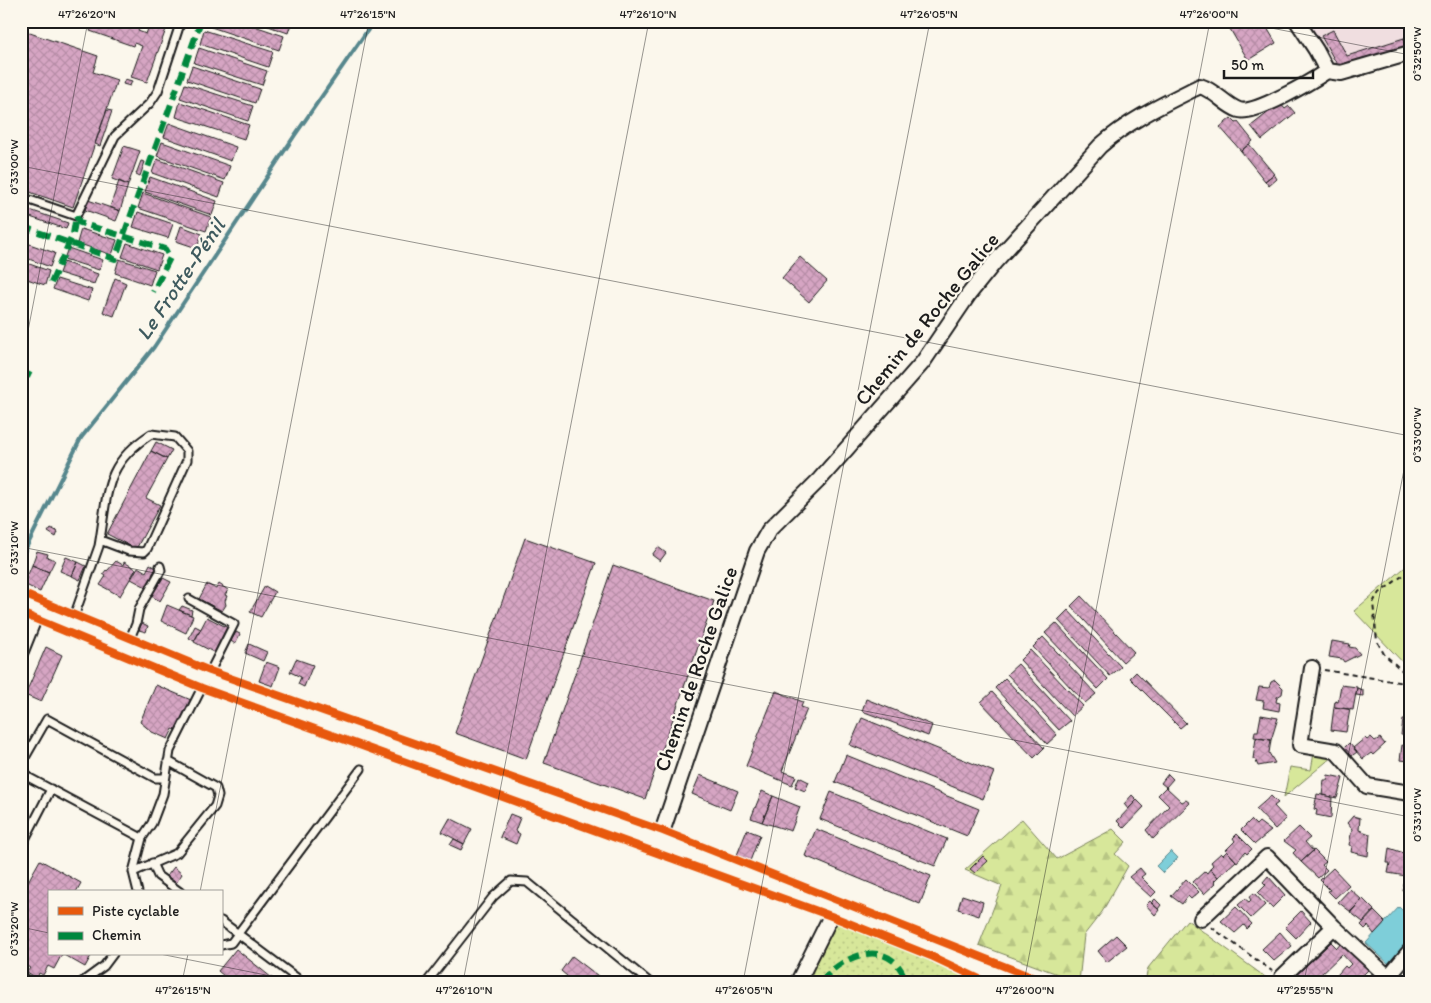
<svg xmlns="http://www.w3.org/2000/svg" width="1431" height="1003" viewBox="0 0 1431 1003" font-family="Itim,sans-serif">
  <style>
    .built { fill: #f0dee0 }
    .grass { fill: #d7e79a; stroke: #7a825b }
    .forest { fill: url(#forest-firs); stroke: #7a825b }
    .park { fill: url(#park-dots); stroke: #7a825b }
    .water { fill: #7eced9; stroke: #57878d }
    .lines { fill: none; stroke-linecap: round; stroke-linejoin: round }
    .stream { stroke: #57878d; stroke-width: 4 }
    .building { fill: url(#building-cross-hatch); stroke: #1c1c1c }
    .service-casing { stroke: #1c1c1c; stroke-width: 11 }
    .minor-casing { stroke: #1c1c1c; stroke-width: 18 }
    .tertiary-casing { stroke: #1c1c1c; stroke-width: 21 }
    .path { stroke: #1c1c1c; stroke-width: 2; stroke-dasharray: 5 4; stroke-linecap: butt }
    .service { stroke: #fbf7ec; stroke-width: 7 }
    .minor { stroke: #fbf7ec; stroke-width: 14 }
    .tertiary { stroke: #fbf7ec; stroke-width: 18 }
    .quiet { stroke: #00873e; stroke-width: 6; stroke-dasharray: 12 6; stroke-linecap: butt }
    .cycleway-casing { stroke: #fbf7ec; stroke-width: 11 }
    .cycleway { stroke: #e8590c; stroke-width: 8 }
    .ticks { fill: none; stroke: #1c1c1c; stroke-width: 1; stroke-opacity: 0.45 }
    .labels { text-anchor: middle; stroke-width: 4.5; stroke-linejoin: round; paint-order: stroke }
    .street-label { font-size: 21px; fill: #1c1c1c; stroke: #fbf7ec }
    .water-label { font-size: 22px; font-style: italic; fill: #3e5a5e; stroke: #fbf7ec }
    .neatline { fill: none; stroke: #1c1c1c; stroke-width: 2 }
    .ticks-label { font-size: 12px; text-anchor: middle; fill: #1c1c1c }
  </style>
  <defs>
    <pattern id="forest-firs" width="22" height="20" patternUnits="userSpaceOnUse" patternTransform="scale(1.25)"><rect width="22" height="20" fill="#d7e79a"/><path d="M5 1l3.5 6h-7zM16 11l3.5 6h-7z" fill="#b8c684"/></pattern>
    <pattern id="park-dots" width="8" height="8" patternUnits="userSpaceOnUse" patternTransform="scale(1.25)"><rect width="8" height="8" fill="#d7e79a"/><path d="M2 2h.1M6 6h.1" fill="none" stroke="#b8c684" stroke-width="1.8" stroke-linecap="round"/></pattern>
    <pattern id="building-cross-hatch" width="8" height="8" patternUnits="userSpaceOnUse" patternTransform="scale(1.25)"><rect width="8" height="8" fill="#d6a5c3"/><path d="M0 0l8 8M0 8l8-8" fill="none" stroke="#b78da7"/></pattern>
  </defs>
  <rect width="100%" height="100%" fill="#fbf7ec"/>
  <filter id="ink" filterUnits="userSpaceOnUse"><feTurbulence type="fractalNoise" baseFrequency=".02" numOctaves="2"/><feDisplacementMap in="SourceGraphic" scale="10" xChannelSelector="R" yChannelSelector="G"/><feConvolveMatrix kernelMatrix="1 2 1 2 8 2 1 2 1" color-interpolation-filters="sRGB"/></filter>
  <g filter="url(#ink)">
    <path class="built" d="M1306,21H1410V54L1341,73Z"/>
    <path class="grass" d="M1410,563V670L1354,611Z
      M1314,753L1332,757L1284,797L1290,767L1311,770Z"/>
    <path class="forest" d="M1022,819L1057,859L1113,829L1126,842L1115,854L1128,866L1102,912L1084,935L1079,982L979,945L1002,886L965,870Z
      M1187,920L1272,982H1145L1148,968Z"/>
    <path class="park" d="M835,916L989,982H803Z"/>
    <path class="water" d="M1171,851L1178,858L1163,873L1156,866Z
      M1399,907L1410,918V943L1390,965L1366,943Z"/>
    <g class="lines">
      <path class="stream" d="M21,558L81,438L154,347L295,135L374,21"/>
    </g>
    <path class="building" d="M93,21H118L139,29L138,31L146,34L151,21H169L147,82L131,77L142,46L134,43L133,46L90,31Z
      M213,21H240L284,36L279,50L211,27Z
      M254,21H292L288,33Z
      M1243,21H1263L1276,43L1248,60L1230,29Z
      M21,30L98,56L93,72L117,80L73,207L21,189Z
      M204,30L273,52L268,67L200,44Z
      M1333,30L1347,56L1404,38L1407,49L1339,68L1321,36Z
      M1410,36V48L1407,49L1404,38Z
      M199,48L267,71L262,85L194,63Z
      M192,66L260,89L255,103L187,80Z
      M125,79L132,81L130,86L123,84Z
      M185,84L253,106L248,121L180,98Z
      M180,102L249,125L244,139L176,117Z
      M1280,103L1285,109L1289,106L1295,113L1262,140L1251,126Z
      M107,110L112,111L100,146L95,144Z
      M1231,118L1236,123L1238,122L1253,141L1241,151L1220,127Z
      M169,123L236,147L231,161L164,137Z
      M162,142L230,166L225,180L157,156Z
      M1249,144L1274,174L1265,181L1241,151Z
      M124,146L140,151L128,185L112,179Z
      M157,159L224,183L219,197L152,173Z
      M141,161L145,162L140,176L136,174Z
      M1274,174L1277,179L1269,186L1265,181Z
      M150,177L217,201L212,215L145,192Z
      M119,181L128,185L120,211L110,207Z
      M143,193L211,217L206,231L138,208Z
      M88,200L120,211L116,221L85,210Z
      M21,207L68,223L66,229L21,214Z
      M138,212L173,224L168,238L133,227Z
      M181,226L202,234L197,248L176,241Z
      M81,229L117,240L112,255L77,243Z
      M21,241L55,253L50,267L21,256Z
      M127,243L162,255L157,269L122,257Z
      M68,248L103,260L99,270L64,259Z
      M800,257L827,281L809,302L782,278Z
      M119,259L155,270L150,285L115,273Z
      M21,261L49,271L45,285L21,277Z
      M63,262L98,274L94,284L59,273Z
      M115,278L126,283L114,316L103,312Z
      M57,279L92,290L88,301L53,289Z
      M156,442L172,450L167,459L151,451Z
      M151,451L167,459L146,498L160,505L136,549L107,534Z
      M51,528L58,532L56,537L48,532Z
      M525,538L596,563L526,759L455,733Z
      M658,547L666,553L660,561L652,555Z
      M37,551L48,554L47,557L55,560L49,572L32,565Z
      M66,557L78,562L72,576L60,571Z
      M116,561L123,565L124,562L136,569L120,596L100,585L106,576L103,574L106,570L107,571Z
      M78,562L86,566L80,580L72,576Z
      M150,564L156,568L152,575L155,577L148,588L131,579L138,567L146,572Z
      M32,565L49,572L40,592L24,584Z
      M613,565L714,601L645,799L544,763Z
      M163,578L171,582L160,601L151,596Z
      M207,584L216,589L219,584L228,590L225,595L227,596L225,601L226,605L222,611L199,599Z
      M265,586L275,592L261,617L250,612Z
      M1081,596L1134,652L1123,662L1071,606Z
      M167,605L193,616L186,633L161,621Z
      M182,606L192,610L191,615L179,610Z
      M1068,610L1121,667L1110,676L1058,620Z
      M207,617L228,628L215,653L194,642Z
      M142,623L148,626L146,632L139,630Z
      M1056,623L1108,679L1098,689L1045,633Z
      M195,626L201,629L194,641L189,638Z
      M236,632L240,634L235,644L231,641Z
      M1043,637L1096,694L1085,703L1033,647Z
      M1332,641L1350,644L1349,647L1355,648L1360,654L1344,662L1342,659L1329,657Z
      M249,644L267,652L263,661L245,653Z
      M46,647L62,655L41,702L25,695Z
      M1030,650L1083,706L1072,716L1020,660Z
      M296,659L313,665L304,687L298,684L301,677L290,672Z
      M266,662L280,667L273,686L259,681Z
      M1018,664L1070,721L1059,730L1007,674Z
      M1136,672L1186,723L1180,728L1130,678Z
      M1005,678L1057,735L1047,744L995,688Z
      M1275,680L1283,688L1282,694L1277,697L1276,702L1280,703L1279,711L1263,708L1264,701L1256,700L1259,687L1269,688L1271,682Z
      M156,685L191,700L178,731L173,729L168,739L152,732L140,722Z
      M1341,685L1357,687L1353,710L1334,707L1335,701L1338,702Z
      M1357,688L1363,690V696L1356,695Z
      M776,691L803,702L801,707L807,709L782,771L796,776L792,785L746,766Z
      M992,692L1044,748L1034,758L981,702Z
      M866,699L932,725L928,736L862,711Z
      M1334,707L1350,709L1346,732L1331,730Z
      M1261,715L1278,718L1271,740L1254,737L1255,731H1258Z
      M1407,715H1410V736L1401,735L1403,720H1406Z
      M862,718L994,772L983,799L850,745Z
      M1407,736H1410V761L1400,760L1402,745L1405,746Z
      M1371,737L1375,741L1380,738L1385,744L1373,755L1371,753L1363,759L1353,748L1365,738L1367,740Z
      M1256,738L1271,740L1269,753L1275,763L1258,766L1255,759H1253Z
      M1349,743L1357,752L1349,758L1342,750Z
      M846,755L979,809L967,836L835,782Z
      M1168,774L1173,779L1166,787L1161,783Z
      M700,775L738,791L730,810L692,794Z
      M1328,775L1343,778L1337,798L1322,795L1324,780H1327Z
      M799,777L809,782L805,791L795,787Z
      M1166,787L1182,802L1186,800L1190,803L1153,839L1146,830L1169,806L1158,795Z
      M762,791L773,796L762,822L751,818Z
      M831,792L947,839L935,866L820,819Z
      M1317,794L1332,797L1331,818L1316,815L1317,810L1314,809Z
      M1132,795L1137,800L1128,809L1124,804Z
      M773,796L800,807L791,831L762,822Z
      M1271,796L1278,803L1274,806L1286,819L1275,829L1256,809Z
      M1137,800L1144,807L1124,828L1117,821Z
      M510,814L520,818L515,831L520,834L516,844L500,837Z
      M1353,816L1360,818L1359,830L1370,834L1368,856L1351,852L1352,846L1349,845L1352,829L1347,823Z
      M450,818L472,829L464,844L442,832Z
      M1251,820L1256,825L1259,822L1271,831L1255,844L1241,830Z
      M1299,827L1310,838L1305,842L1313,851L1301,862L1293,853L1296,850L1284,841Z
      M816,829L931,876L920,904L805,856Z
      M747,830L760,835L750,861L737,855Z
      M1237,834L1252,849L1247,854L1245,852L1237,862L1226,850L1235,841L1233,838Z
      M454,839L464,844L461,850L450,845Z
      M1389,848L1407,854L1406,876L1388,873L1390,863H1387Z
      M1314,850L1326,862L1322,865L1327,870L1318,878L1301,862Z
      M1227,851L1236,861L1218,877L1210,868L1213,865L1211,862L1221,853L1223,855Z
      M983,856L988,861L975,873L970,869Z
      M40,860L81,883L76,892H49V954H62L54,969L48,966L43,975L39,973L37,978L27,972L30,968L25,965L27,962L21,958V894Z
      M174,867L182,874L176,883L167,876Z
      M1140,868L1145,874L1141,877L1156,892L1151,897L1129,877Z
      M1333,868L1349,885L1335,898L1328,891L1330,890L1320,880Z
      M1210,869L1218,877L1214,881L1216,883L1204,894L1193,882L1205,871L1207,873Z
      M1268,876L1285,895L1272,908L1258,893L1266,885L1263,882Z
      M1405,876L1410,877V898L1405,897V891H1403Z
      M1186,879L1199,892L1191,899L1188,896L1182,904L1171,896Z
      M1350,889L1362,900L1351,912L1338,902Z
      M1254,893L1265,905L1251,918L1238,905L1245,899L1249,902L1251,900L1249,897Z
      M962,895L983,902L979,916L958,909Z
      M1155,899L1161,905L1158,909L1151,903Z
      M1363,899L1374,910L1363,922L1350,912Z
      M1150,901L1159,910L1155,915L1146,905Z
      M1236,907L1252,924L1247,929L1244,925L1235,933L1221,921Z
      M1301,911L1311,922L1296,938L1285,927Z
      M1374,911L1385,922L1374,934L1368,926L1365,929L1361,925Z
      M1280,932L1292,946L1274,961L1262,949Z
      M1116,935L1127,946L1107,962L1098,951Z
      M1331,942L1337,948L1342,942L1368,970L1356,982L1350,980L1347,982H1331L1345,966L1347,968L1351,964L1342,954L1318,977L1320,978L1316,982H1294L1292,979Z
      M236,949L277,982H231L218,971Z
      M62,954H92L85,967Z
      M572,956L606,982H574L561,971Z"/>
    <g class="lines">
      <defs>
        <path id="service" d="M21,197L76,216L115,136L150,103L158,91L181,21
          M71,625L99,546L100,540C108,490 105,464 151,434L175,437L187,451V460L147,549L144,552L129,551L100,540
          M126,648L136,624L139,609L161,570L160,566
          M165,778H155L47,719L23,761L26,776L142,838L152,823L163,794L170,751L234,624L189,599
          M21,847L51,789
          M152,863L158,876L180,892
          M133,872L177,853L215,806L218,796L216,788L168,761
          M138,892L133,872L142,838
          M221,921L302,982
          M221,945L231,943L361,769
          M21,976L31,982
          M82,982L104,966L113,954
          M427,982L493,897L511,881L527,882L649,982"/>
        <path id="minor" d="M1297,21L1316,50L1327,71
          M1327,71L1341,73L1410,53
          M21,651L37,611
          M1312,668L1300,745L1336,751L1367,786L1410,793
          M659,841L757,551L769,530L820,479L923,362L969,294L994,263L1100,146C1129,120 1166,103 1200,86C1216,91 1226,106 1239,110C1255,115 1312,81 1327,71
          M1201,919L1267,857L1334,927L1388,977
          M1282,977L1334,927
          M798,982L835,908
          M1384,982L1410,951"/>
        <path id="tertiary" d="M21,604L222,687L659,841L835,908L1006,982"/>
      </defs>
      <use href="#service" class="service-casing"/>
      <use href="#minor" class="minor-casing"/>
      <use href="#tertiary" class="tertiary-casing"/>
      <path class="path" d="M1410,570L1377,595L1373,603L1377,641L1384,654L1410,678
        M1324,670L1410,684
        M1211,927L1272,971"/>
      <use href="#service" class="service"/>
      <use href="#minor" class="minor"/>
      <use href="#tertiary" class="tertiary"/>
      <path class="quiet" d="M21,226L115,259L201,21
        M51,283L73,234L76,216L80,223L165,249L170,258L153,292
        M21,371L31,376
        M821,982C843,953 893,936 906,982"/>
      <defs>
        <path id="cycleway" d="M21,593L210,671L663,831L1044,982
          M21,613L202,688L831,916L931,956L986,982"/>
      </defs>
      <use href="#cycleway" class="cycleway-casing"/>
      <use href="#cycleway" class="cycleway"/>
    </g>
  </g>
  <path class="ticks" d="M1235,21L1410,55M21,166L1410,436M21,367L88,21M21,547L1410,817M200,892L369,21M21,927L49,933M160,954L301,982M182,982L188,954M463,982L649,21M743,982L930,21M1024,982L1210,21M1304,982L1410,439"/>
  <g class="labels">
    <g class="street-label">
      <text transform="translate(927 319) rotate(-51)" y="7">Chemin de Roche Galice</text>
      <text transform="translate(696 669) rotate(-71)" y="7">Chemin de Roche Galice</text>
    </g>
    <g class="water-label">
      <text transform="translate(180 279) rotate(-56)" y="8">Le Frotte-Pénil</text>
    </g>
  </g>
  <rect width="1431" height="1003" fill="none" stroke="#fbf7ec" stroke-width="55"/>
  <rect x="48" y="890" width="175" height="65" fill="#fbf7ec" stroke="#a29f99"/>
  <rect x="58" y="907" width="25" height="8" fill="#e8590c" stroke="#a29f99"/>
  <text x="92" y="916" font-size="15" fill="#1c1c1c">Piste cyclable</text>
  <rect x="58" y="932" width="25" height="8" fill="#00873e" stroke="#a29f99"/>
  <text x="92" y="940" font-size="15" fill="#1c1c1c">Chemin</text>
  <path d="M1224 70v8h89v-8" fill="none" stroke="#1c1c1c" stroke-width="2.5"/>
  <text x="1231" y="70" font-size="15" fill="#1c1c1c" stroke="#fbf7ec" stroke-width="4" paint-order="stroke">50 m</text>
  <rect x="28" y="28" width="1376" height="948" class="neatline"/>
  <g class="ticks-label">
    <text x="87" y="18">47°26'20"N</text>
    <text x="368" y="18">47°26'15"N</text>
    <text x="648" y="18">47°26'10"N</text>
    <text x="929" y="18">47°26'05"N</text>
    <text x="1209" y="18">47°26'00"N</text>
    <text transform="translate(1417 54) rotate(-90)" y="4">0°32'50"W</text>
    <text transform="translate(14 167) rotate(-90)" y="4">0°33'00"W</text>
    <text transform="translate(1417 435) rotate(-90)" y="4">0°33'00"W</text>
    <text transform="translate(14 548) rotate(-90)" y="4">0°33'10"W</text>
    <text transform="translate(1417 815) rotate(-90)" y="4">0°33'10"W</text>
    <text transform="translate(14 929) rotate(-90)" y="4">0°33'20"W</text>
    <text x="183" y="994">47°26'15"N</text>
    <text x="464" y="994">47°26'10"N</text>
    <text x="744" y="994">47°26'05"N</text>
    <text x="1025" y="994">47°26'00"N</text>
    <text x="1305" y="994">47°25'55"N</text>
  </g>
</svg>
